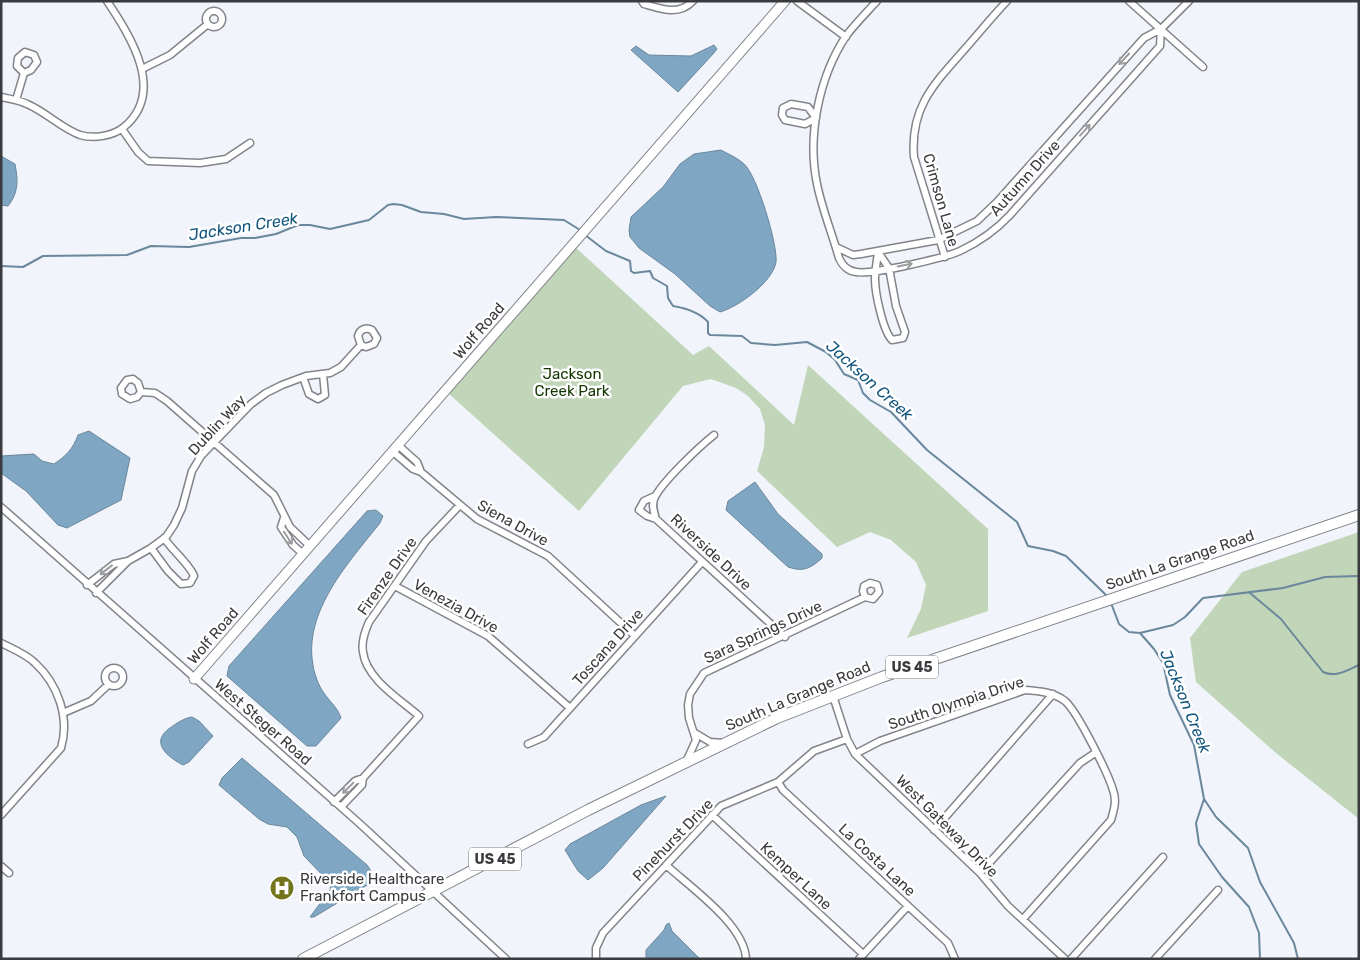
<svg xmlns="http://www.w3.org/2000/svg" width="1360" height="960" viewBox="0 0 1360 960" font-family="Rubik,sans-serif">
  <style>
    .green { fill: #c1d5b8 }
    .water { fill: #7fa7c4; stroke: #6a879c }
    .lines { fill: none; stroke-linecap: round; stroke-linejoin: round }
    .stream { stroke: #6a879c; stroke-width: 2 }
    .minor-casing { stroke: #82848a; stroke-width: 9 }
    .secondary-casing { stroke: #82848a; stroke-width: 11 }
    .primary-casing { stroke: #82848a; stroke-width: 12 }
    .minor { stroke: #fff; stroke-width: 6 }
    .secondary { stroke: #fff; stroke-width: 9 }
    .primary { stroke: #fff; stroke-width: 10 }
    .oneway { stroke: #9c9d9e }
    .labels { text-anchor: middle; stroke-width: 5; stroke-linejoin: round; paint-order: stroke }
    .shield { fill: #fff; stroke: #757678; stroke-width: 1 }
    .shield-label { font-size: 14px; font-weight: bold; fill: #3a3b3e }
    .street-label { font-size: 15px; fill: #3a3b3e; stroke: #fff }
    .park-label { font-size: 15px; fill: #133600; stroke: #fff }
    .poi-label { font-size: 15px; fill: #3a3b3e; stroke: #fff; text-anchor: start }
    .water-label { font-size: 16px; font-style: italic; fill: #14577e; stroke: #fff }
  </style>
  <rect width="100%" height="100%" fill="#f1f4fa"/>
  <path class="green" d="M574,246L693,355L709,346L794,425L808,365L988,529V611L907,638L921,609L926,585L916,562L891,540L870,532L837,547L757,471L764,447L765,425L760,409L748,396L736,388L711,379L683,386L579,511L448,393Z
    M1359,532V819L1276,753L1196,682L1190,638L1242,572Z"/>
  <path class="water" d="M714,45L717,49L713,54L678,92L631,50L636,46L649,55L691,56Z
    M721,150C728,154 738,158 744,164C757,175 778,245 776,262C773,282 738,307 720,312L710,306L675,274L639,248L630,237L629,230L631,217L663,187L680,164L694,154Z
    M1,156L15,164C18,180 19,192 8,206L1,205Z
    M89,431L130,458L121,500L67,528L58,525L26,491L1,473V456L34,454L42,461L54,464C66,456 73,449 78,435Z
    M755,482L778,514L822,554V558C810,569 803,572 788,567L726,510L728,501Z
    M376,510L383,516L380,523C350,561 303,611 313,665C314,673 319,687 324,693C330,702 338,708 341,718L316,746H307L227,676L229,666L367,511Z
    M192,717L199,721L213,736L189,762L183,765C166,756 150,742 170,728C177,723 184,718 192,717Z
    M242,758L367,865L375,877L369,884L314,917H310L330,890L331,884L304,856L297,837L287,827L268,824L259,819L219,785L222,778Z
    M666,796L603,868L588,880L578,871L565,850L570,844L641,805Z
    M669,923L672,931L700,959H646V950L664,930L666,925Z"/>
  <g class="lines">
    <path class="stream" d="M585,235L606,251L630,261L631,271L634,273L650,271L653,278L667,286L668,298L673,306C685,308 700,313 708,322V333L710,335L742,336L751,343L775,345L807,342L826,352L835,360L844,374L858,380L863,393L870,400L891,412L927,450L1017,522L1028,546L1053,551L1066,556L1108,597
      M1,266L23,267L43,256L127,255L151,246L189,247L241,238H255L276,234L298,225H310L330,229L369,220L388,205L393,204L402,205L421,212L444,214L464,219L496,217L564,220L580,230
      M1250,593L1281,619L1323,672C1336,678 1347,670 1359,665
      M1111,603L1119,624L1129,632L1140,633L1173,625L1185,617L1203,598L1283,588L1325,577L1359,576
      M1140,633L1154,649L1163,663L1170,695L1194,745L1204,799L1196,823L1199,844L1222,877L1249,907L1259,933L1260,959
      M1204,799L1216,817L1248,848L1260,882L1294,943L1298,959"/>
    <defs>
      <path id="minor" d="M642,1L644,4C661,9 679,16 693,1
        M797,1L846,37
        M877,1C866,13 855,24 846,36C819,77 807,136 817,184C822,209 832,233 839,258C842,265 848,271 856,272C872,275 944,258 960,251C979,242 996,230 1010,215L1160,46L1161,29
        M1129,1L1203,67
        M206 19a8 8 0 1 1 16 0a8 8 0 1 1-16 0Z
        M142,69L170,55L208,24
        M1,97C10,99 19,100 27,104C46,112 61,128 80,135C94,139 113,136 124,127C166,92 131,37 107,1
        M16,100L24,73L31,70L37,62L34,55L25,52L18,58L17,66L24,73
        M791,104L808,107L816,118L805,124L785,120L782,115L783,108Z
        M122,129L138,152L148,161L200,163L226,159L250,143
        M836,247L853,255L861,254L938,240L977,221L997,202L1144,38L1161,29L1189,1
        M878,252L889,268L896,306L905,332L903,338L892,340C883,331 875,293 875,279C875,271 877,261 878,252Z
        M945,257L914,157C910,108 933,85 964,50C978,34 992,17 1007,1
        M303,377L309,394L318,399L325,395L323,374
        M141,392L137,397L130,399L122,394L121,388L127,380L133,379L138,383L141,392L155,393L167,401L274,495L290,527L310,546
        M714,435C700,446 663,481 655,497C651,504 654,512 656,519L785,637
        M398,445L417,462L421,472
        M392,451L413,469L421,472L477,519L548,556L635,636
        M655,496L644,501L639,510L647,516L656,519
        M1,507L359,823L506,959
        M284,518L281,527L293,545L303,554
        M151,548L168,571L181,584L190,583L194,576C190,565 172,550 164,538
        M87,585L114,564L128,561L151,548L166,537L174,525L182,508L192,471L201,456L251,404L266,393L282,385L306,376L330,373L341,367L361,345L366,347L374,344L377,338L372,330C366,327 360,329 358,336L361,345
        M395,586L488,636L570,708
        M96,593L127,562
        M1,643C13,649 26,654 35,663C58,684 70,718 61,748L1,815
        M105 677a9 9 0 1 1 18 0a9 9 0 1 1-18 0Z
        M833,696L847,739L855,754L980,873L1008,906L1065,959
        M63,713L91,701L109,684
        M695,733L710,742L724,743
        M528,744L544,737L702,562
        M855,754L880,741L1025,690C1039,691 1053,692 1065,701C1077,711 1108,773 1113,790C1117,800 1114,810 1111,820L1023,919
        M687,760L696,740L689,718L688,705L690,694L704,673L865,597L873,599L879,592L877,585L870,583L864,586L863,591L865,597
        M778,782L783,790L948,943L955,959
        M334,802L355,781L363,778
        M341,807L362,785L363,778L419,716C401,700 366,679 363,652C361,642 365,631 369,622L426,541L459,506
        M712,815L863,954
        M934,830L1053,694
        M666,865C690,887 745,925 746,959
        M1,866L9,873
        M980,873L1080,763L1095,753
        M596,959V948L603,933L721,806L778,782L814,751L847,739
        M859,959L908,906
        M1071,959L1163,857
        M1155,959L1218,890"/>
      <path id="secondary" d="M194,679L785,1"/>
      <path id="primary" d="M303,959L588,810L777,718L882,677L1359,515"/>
    </defs>
    <use href="#minor" class="minor-casing"/>
    <use href="#secondary" class="secondary-casing"/>
    <use href="#primary" class="primary-casing"/>
    <use href="#minor" class="minor"/>
    <use href="#secondary" class="secondary"/>
    <use href="#primary" class="primary"/>
  </g>
  <defs><path id="oneway-shaft" d="M-6 0H5M1.5-3L5.5 0L1.5 3" fill="none" stroke-width="1.6" stroke-linecap="round" stroke-linejoin="round" transform="scale(1.25)"/></defs>
  <g class="oneway">
    <use href="#oneway-shaft" transform="translate(1124 59) rotate(133)"/>
    <use href="#oneway-shaft" transform="translate(1085 130) rotate(-48)"/>
    <use href="#oneway-shaft" transform="translate(905 265) rotate(-11)"/>
    <use href="#oneway-shaft" transform="translate(288 538) rotate(57)"/>
    <use href="#oneway-shaft" transform="translate(106 570) rotate(142)"/>
    <use href="#oneway-shaft" transform="translate(348 788) rotate(135)"/>
  </g>
  <defs>
    <symbol id="hospital-disc" viewBox="-11 -11 22 22"><circle r="9.5" fill="#72751c" stroke="#fff"/><path d="M-5-5h3v3.5h4V-5h3V5h-3V1.5h-4V5h-3Z" fill="#fff"/></symbol>
  </defs>
  <g fill-rule="evenodd">
    <use href="#hospital-disc" x="268" y="874" width="28" height="28"/>
  </g>
  <g class="labels">
    <g class="shield">
      <rect x="886" y="655.5" width="52" height="23" rx="4"/>
      <rect x="469" y="847.5" width="52" height="23" rx="4"/>
    </g>
    <g class="shield-label">
      <text x="912" y="672">US 45</text>
      <text x="495" y="864">US 45</text>
    </g>
    <g class="street-label">
      <text transform="translate(1025 178) rotate(-48)" y="5">Autumn Drive</text>
      <text transform="translate(941 200) rotate(74)" y="5">Crimson Lane</text>
      <text transform="translate(479 331) rotate(-49)" y="5">Wolf Road</text>
      <text transform="translate(217 425) rotate(-47)" y="5">Dublin Way</text>
      <text transform="translate(513 523) rotate(29)" y="5">Siena Drive</text>
      <text transform="translate(711 552) rotate(43)" y="5">Riverside Drive</text>
      <text transform="translate(1180 560) rotate(-19)" y="5">South La Grange Road</text>
      <text transform="translate(387 576) rotate(-55)" y="5">Firenze Drive</text>
      <text transform="translate(456 606) rotate(29)" y="5">Venezia Drive</text>
      <text transform="translate(763 632) rotate(-25)" y="5">Sara Springs Drive</text>
      <text transform="translate(213 636) rotate(-49)" y="5">Wolf Road</text>
      <text transform="translate(608 647) rotate(-48)" y="5">Toscana Drive</text>
      <text transform="translate(798 696) rotate(-23)" y="5">South La Grange Road</text>
      <text transform="translate(956 703) rotate(-18)" y="5">South Olympia Drive</text>
      <text transform="translate(263 722) rotate(41)" y="5">West Steger Road</text>
      <text transform="translate(947 826) rotate(45)" y="5">West Gateway Drive</text>
      <text transform="translate(673 840) rotate(-46)" y="5">Pinehurst Drive</text>
      <text transform="translate(877 860) rotate(43)" y="5">La Costa Lane</text>
      <text transform="translate(796 876) rotate(43)" y="5">Kemper Lane</text>
    </g>
    <g class="park-label">
      <text x="572" y="379">Jackson<tspan x="572" dy="17">Creek Park</tspan></text>
    </g>
    <g class="poi-label">
      <text x="300" y="884">Riverside Healthcare<tspan x="300" dy="17">Frankfort Campus</tspan></text>
    </g>
    <g class="water-label">
      <text transform="translate(243 226) rotate(-9)" y="6">Jackson Creek</text>
      <text transform="translate(870 380) rotate(42)" y="6">Jackson Creek</text>
      <text transform="translate(1186 701) rotate(68)" y="6">Jackson Creek</text>
    </g>
  </g>
  <rect width="1360" height="960" fill="none" stroke="#3a3b3e" stroke-width="5"/>
</svg>
